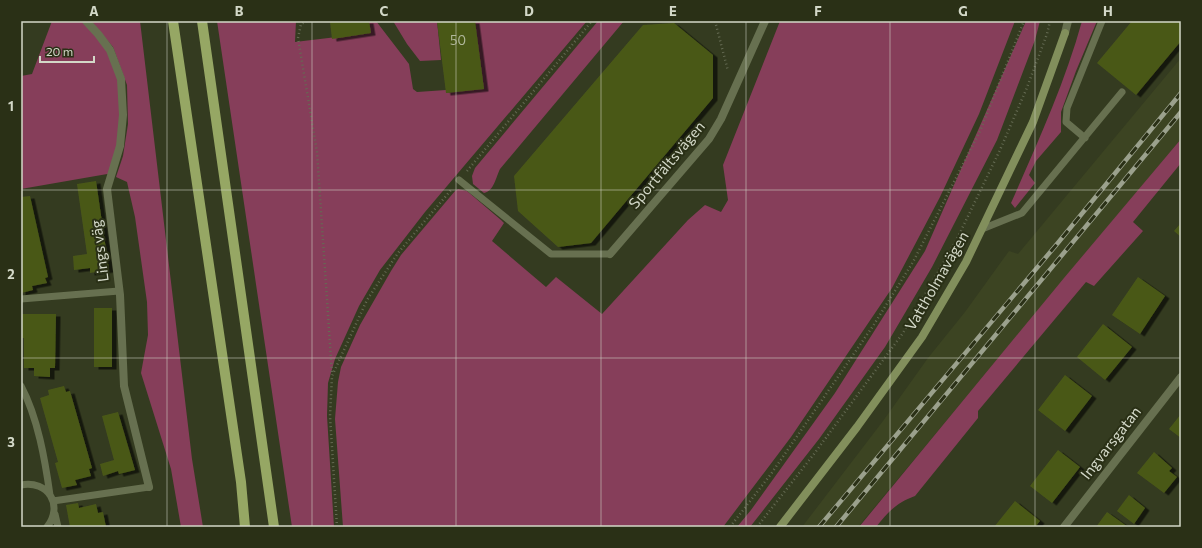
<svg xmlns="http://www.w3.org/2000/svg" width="1202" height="548" viewBox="0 0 1202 548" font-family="Commissioner,sans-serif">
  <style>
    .built { fill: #3c4422 }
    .green { fill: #863e5a }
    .building { fill: #4a5819; filter: url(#shadow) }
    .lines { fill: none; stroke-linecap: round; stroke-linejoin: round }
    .path { stroke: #656b53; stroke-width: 2.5; stroke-dasharray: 1 3; stroke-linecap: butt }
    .service { stroke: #677050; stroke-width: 7 }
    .minor { stroke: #677050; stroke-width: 8 }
    .tertiary { stroke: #677050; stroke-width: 8 }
    .secondary { stroke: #828f5c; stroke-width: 8 }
    .primary { stroke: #96a764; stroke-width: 10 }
    .rail-casing { stroke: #9ba18d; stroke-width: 4.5 }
    .rail { stroke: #2a3016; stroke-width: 3; stroke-dasharray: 9; stroke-linecap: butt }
    .grid { fill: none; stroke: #d3d8c8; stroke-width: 1; stroke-opacity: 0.55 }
    .labels { text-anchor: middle; stroke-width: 4; stroke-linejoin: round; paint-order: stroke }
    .number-label { font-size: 13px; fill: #b1b89c }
    .street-label { font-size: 15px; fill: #d3d8c8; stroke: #2a3016 }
    .neatline { fill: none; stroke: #d3d8c8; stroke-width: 1.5 }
    .grid-label { font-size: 13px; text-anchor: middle; font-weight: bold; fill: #d3d8c8 }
  </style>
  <defs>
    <filter id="shadow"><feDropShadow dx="4.5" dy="2.5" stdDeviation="0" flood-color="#0009"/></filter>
  </defs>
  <rect width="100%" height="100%" fill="#343b20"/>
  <path class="built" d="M1181,58V139L858,527H802L883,421L928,358L965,312L1009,251L1018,254Z"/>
  <path class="green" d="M52,21H86L115,61L123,115L113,173L21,189V76L32,74Z
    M91,21H140L192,459L203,527H181L171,469L141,373L148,335L147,302L135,217L127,182L116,177L123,156L128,124L127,85L113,47Z
    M217,21H296L295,42L370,33L369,21H376L409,64L413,89L417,92L446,90V93L483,88L475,21H587L425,212L380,270L359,306L335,359L328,383L327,416L334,527H292Z
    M393,21H437L441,60L420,61L407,44Z
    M598,21H624L500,169C496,177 494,191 484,193L473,184L472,176L475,168Z
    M780,21H1015L979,114L940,197L892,288L791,437L723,527H343L335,419L338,382L341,367L360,325L391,271L401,255L455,191L458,189L467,191L501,220L504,223L492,241L546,287L556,277L602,314L688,220L705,205L721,212L728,200L723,165Z
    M1026,21H1040L1035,40L997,140L932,267L885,347L819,439L750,527H737L751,510L835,393L925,251Z
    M1082,21H1097L1076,71L1061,112V132L1036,161L1029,175L1035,183L1015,208L1011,203C1037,144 1065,83 1082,21Z
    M1181,139V163L1133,222L1143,231L1094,286L1086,282L978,411V418L915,496C896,503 888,512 876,527H859L1064,278Z"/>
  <path class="building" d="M337,21H369L371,33L332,39L330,22Z
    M437,21H475L484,89L446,93Z
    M1132,21H1180L1181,22V41L1136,95L1097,63Z
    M674,23L713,55V98L591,243L558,247L518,211L514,176L643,25Z
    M96,181L109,270L90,273V268L74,270L73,256L87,254L77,184Z
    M30,196L48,277L45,278L47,283L32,286L33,290L21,293V197Z
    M1181,223V237L1174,231Z
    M1138,277L1165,296L1140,334L1112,315Z
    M94,308H112V367H94Z
    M22,314H56L55,368H50V377L34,376V368H24V338H21Z
    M1103,324L1132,347L1105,380L1077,357Z
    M1065,375L1092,396L1065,431L1038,410Z
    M64,386L66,392L70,391L92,468L89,469L91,476L75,480L77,485L62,488L55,463L58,462L40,398L49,395L48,390Z
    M118,412L135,470L119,474L118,471L103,476L100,464L114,460L102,416Z
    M1181,414V438L1169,429Z
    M1058,450L1080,467L1052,503L1030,486Z
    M1154,452L1172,468L1169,471L1177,477L1164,493L1137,473Z
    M1129,495L1145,508L1134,524L1117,511Z
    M1015,501L1040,521L1035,527H994Z
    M78,503L79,508L96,504L98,513L103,512L106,527H70L66,505Z
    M1107,512L1128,527H1096Z"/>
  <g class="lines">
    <path class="path" d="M307,21L301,24L298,38L317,152L332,374
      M715,21L728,71
      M467,171L592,21
      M337,527L330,416L332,376L367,300L398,253L451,190
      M730,527L771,474L873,326L913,262L980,131L1024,21
      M757,527L814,454L903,333L956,241L1000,150L1026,90L1047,34L1050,21"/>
    <path class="service" d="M1085,138L1066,122L1067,108L1102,21
      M459,180L551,254H610
      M982,229L1022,213L1122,92
      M21,299L119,291
      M21,386C38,418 45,460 50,495
      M21,485C48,480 64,505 47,527
      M53,501L149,487
      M55,514L58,527"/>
    <path class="minor" d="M86,21L98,34L110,50L121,79L123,115L120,146L107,189L120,295L124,386L149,487
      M610,254L709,139L721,119L765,21
      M1064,527L1181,377"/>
    <path class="tertiary" d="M1065,33L1068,21"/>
    <path class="secondary" d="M780,527L857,427L922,337L966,262L1033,122L1065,33"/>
    <path class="primary" d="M173,21L241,482L245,527
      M202,21L274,527"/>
    <defs>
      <path id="rail" d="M819,527L1057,244L1181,93
        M836,527L1181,112"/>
    </defs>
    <use href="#rail" class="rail-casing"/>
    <use href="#rail" class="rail"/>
  </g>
  <path class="grid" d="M167,21V527M312,21V527M456,21V527M601,21V527M746,21V527M890,21V527M1035,21V527M21,190H1181M21,358H1181"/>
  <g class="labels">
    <g class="number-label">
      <text x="458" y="45">50</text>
    </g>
    <g class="street-label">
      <text transform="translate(667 165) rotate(-50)" y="5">Sportfältsvägen</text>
      <text transform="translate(100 251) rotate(-97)" y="5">Lings väg</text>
      <text transform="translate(937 281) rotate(-60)" y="5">Vattholmavägen</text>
      <text transform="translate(1111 443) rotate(-52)" y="5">Ingvarsgatan</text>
    </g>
  </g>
  <rect width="1202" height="548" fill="none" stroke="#2a3016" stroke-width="44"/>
  <path d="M40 56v6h54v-6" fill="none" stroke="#d3d8c8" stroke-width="2"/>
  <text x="46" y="56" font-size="12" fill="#d3d8c8" stroke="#2a3016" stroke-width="3" paint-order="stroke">20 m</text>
  <rect x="22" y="22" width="1158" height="504" class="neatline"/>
  <g class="grid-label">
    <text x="94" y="16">A</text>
    <text x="239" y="16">B</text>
    <text x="384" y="16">C</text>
    <text x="529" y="16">D</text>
    <text x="673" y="16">E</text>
    <text x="818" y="16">F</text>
    <text x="963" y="16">G</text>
    <text x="1108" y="16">H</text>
    <text x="11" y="111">1</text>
    <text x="11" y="279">2</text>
    <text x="11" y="447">3</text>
  </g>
</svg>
